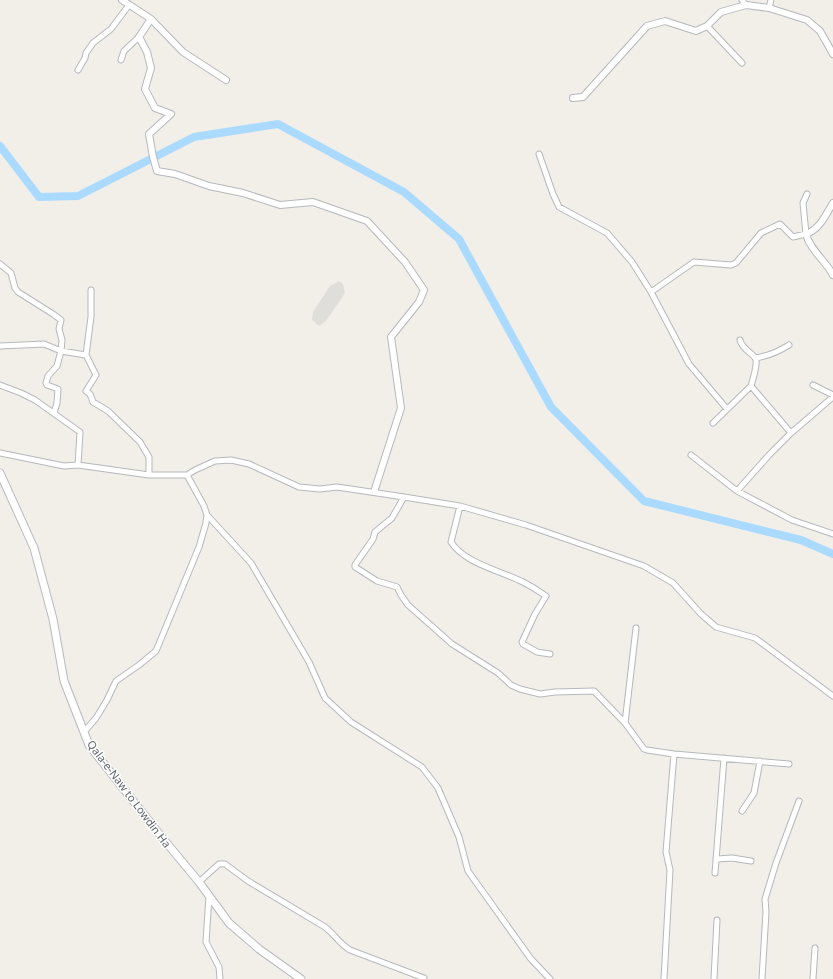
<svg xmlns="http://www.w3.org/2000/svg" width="833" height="979" viewBox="0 0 833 979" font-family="'Noto Sans',sans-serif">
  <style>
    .industrial { fill: #e0deda }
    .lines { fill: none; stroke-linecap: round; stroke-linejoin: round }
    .river { stroke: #aadaff; stroke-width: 8 }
    .minor-casing { stroke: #b5b8bc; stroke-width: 7 }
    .tertiary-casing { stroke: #b5b8bc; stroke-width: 8 }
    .secondary-casing { stroke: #b6babf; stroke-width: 9 }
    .minor { stroke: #fff; stroke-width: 5 }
    .tertiary { stroke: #fff; stroke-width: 6 }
    .secondary { stroke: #fff; stroke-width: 7 }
    .labels { text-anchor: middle; stroke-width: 3; stroke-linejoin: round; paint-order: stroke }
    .street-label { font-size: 11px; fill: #5f6368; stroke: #fff }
  </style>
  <rect width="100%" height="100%" fill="#f1efe8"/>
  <path class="industrial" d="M339,281L343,284L345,293L326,321L319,326L312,320L313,312L330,286Z"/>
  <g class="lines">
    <path class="river" d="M0,146L39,197L78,196L194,137L278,124L404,192L459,239L551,407L644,501L801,540L833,554"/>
    <defs>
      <path id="minor" d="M742,0L746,5
        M769,8L771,0
        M707,26L742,63
        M121,60L124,51L139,37
        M78,70L85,58L86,53L93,43L111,29L129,5
        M539,154L553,194L559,207L607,233L632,262L651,292L689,364L727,409
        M0,264L11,273L15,288L18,292L53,314L61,320L59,329L62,340L61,351L57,366L48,376L46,383L47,385L58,389L57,403L54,413
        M91,290V317L86,355L96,375L86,391L90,394L93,402L108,411L140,442L149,457V475
        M651,292L694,262L731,265L736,263L761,233L780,224L793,237L806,234L803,203L807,194
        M0,346L44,344L61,351L86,355
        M755,358C769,356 778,352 789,345
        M0,385L21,393L35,400L80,432L78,465
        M813,385L833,395
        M751,386L791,433
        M713,423L751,386C753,379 757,367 756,360C755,354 742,350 740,340
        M0,453L64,466L78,465L149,475H187L195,470L215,461L231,460L249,464L299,487L320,489L337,487L404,497L460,506L526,525L644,566L673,583L701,614L716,627L755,638L833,696
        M691,455L737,491L792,520L833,534
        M737,491L769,455L791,433L833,397
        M404,497L392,518L375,532L373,539L355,565V567L377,581L397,587L401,595L408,605L452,644L498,673L511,685L520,689L540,694L555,692L594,691L625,723L644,749L647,750L674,754L789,764
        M460,506L451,542C464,563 501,571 523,582C531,586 539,591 546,596L535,614L522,642L523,644L537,652L550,654
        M207,515L251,563L309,662L325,698L351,722L422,767L438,788L459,837L468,871L531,959L550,979
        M625,723L636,628
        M84,732L96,718L107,700L116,681L139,665L156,651L199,547L206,523L207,515L204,506L187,475
        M742,811L754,793L760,761
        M717,859L732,858L751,861
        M715,873L724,758
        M199,882L219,864H225L248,881L325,927C334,934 340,944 350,950L424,978
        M209,896L206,942L219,967L220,979
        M664,979L670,870L666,852L674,754
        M714,979L717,920
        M762,979L766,912L765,899L776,863L799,801
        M813,979L815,948"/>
      <path id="tertiary" d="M122,0L151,19L183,52L226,80
        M151,19L139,37L147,52L151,68L145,89L155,108L171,114L149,134L153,157L157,171L175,174L209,186L243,193L280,205L313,202L367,221L405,262L424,290L419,302L391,337L401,408L374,492
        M573,98L583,97L647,26L665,21L696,31L707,26L721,12L746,5L769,8L807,20L820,31L833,54
        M833,203C825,216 820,229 806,234C810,250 825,260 833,275"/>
      <path id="secondary" d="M0,473L34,548L53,619L64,681L89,745L160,835L199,882L229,923L259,949L301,979"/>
    </defs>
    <use href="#minor" class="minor-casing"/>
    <use href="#tertiary" class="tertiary-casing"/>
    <use href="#secondary" class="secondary-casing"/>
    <use href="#minor" class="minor"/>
    <use href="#tertiary" class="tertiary"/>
    <use href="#secondary" class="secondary"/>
  </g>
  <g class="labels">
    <g class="street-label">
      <text transform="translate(129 794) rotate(53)" y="4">Qala-e-Naw to Lowdin Ha</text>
    </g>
  </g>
</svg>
